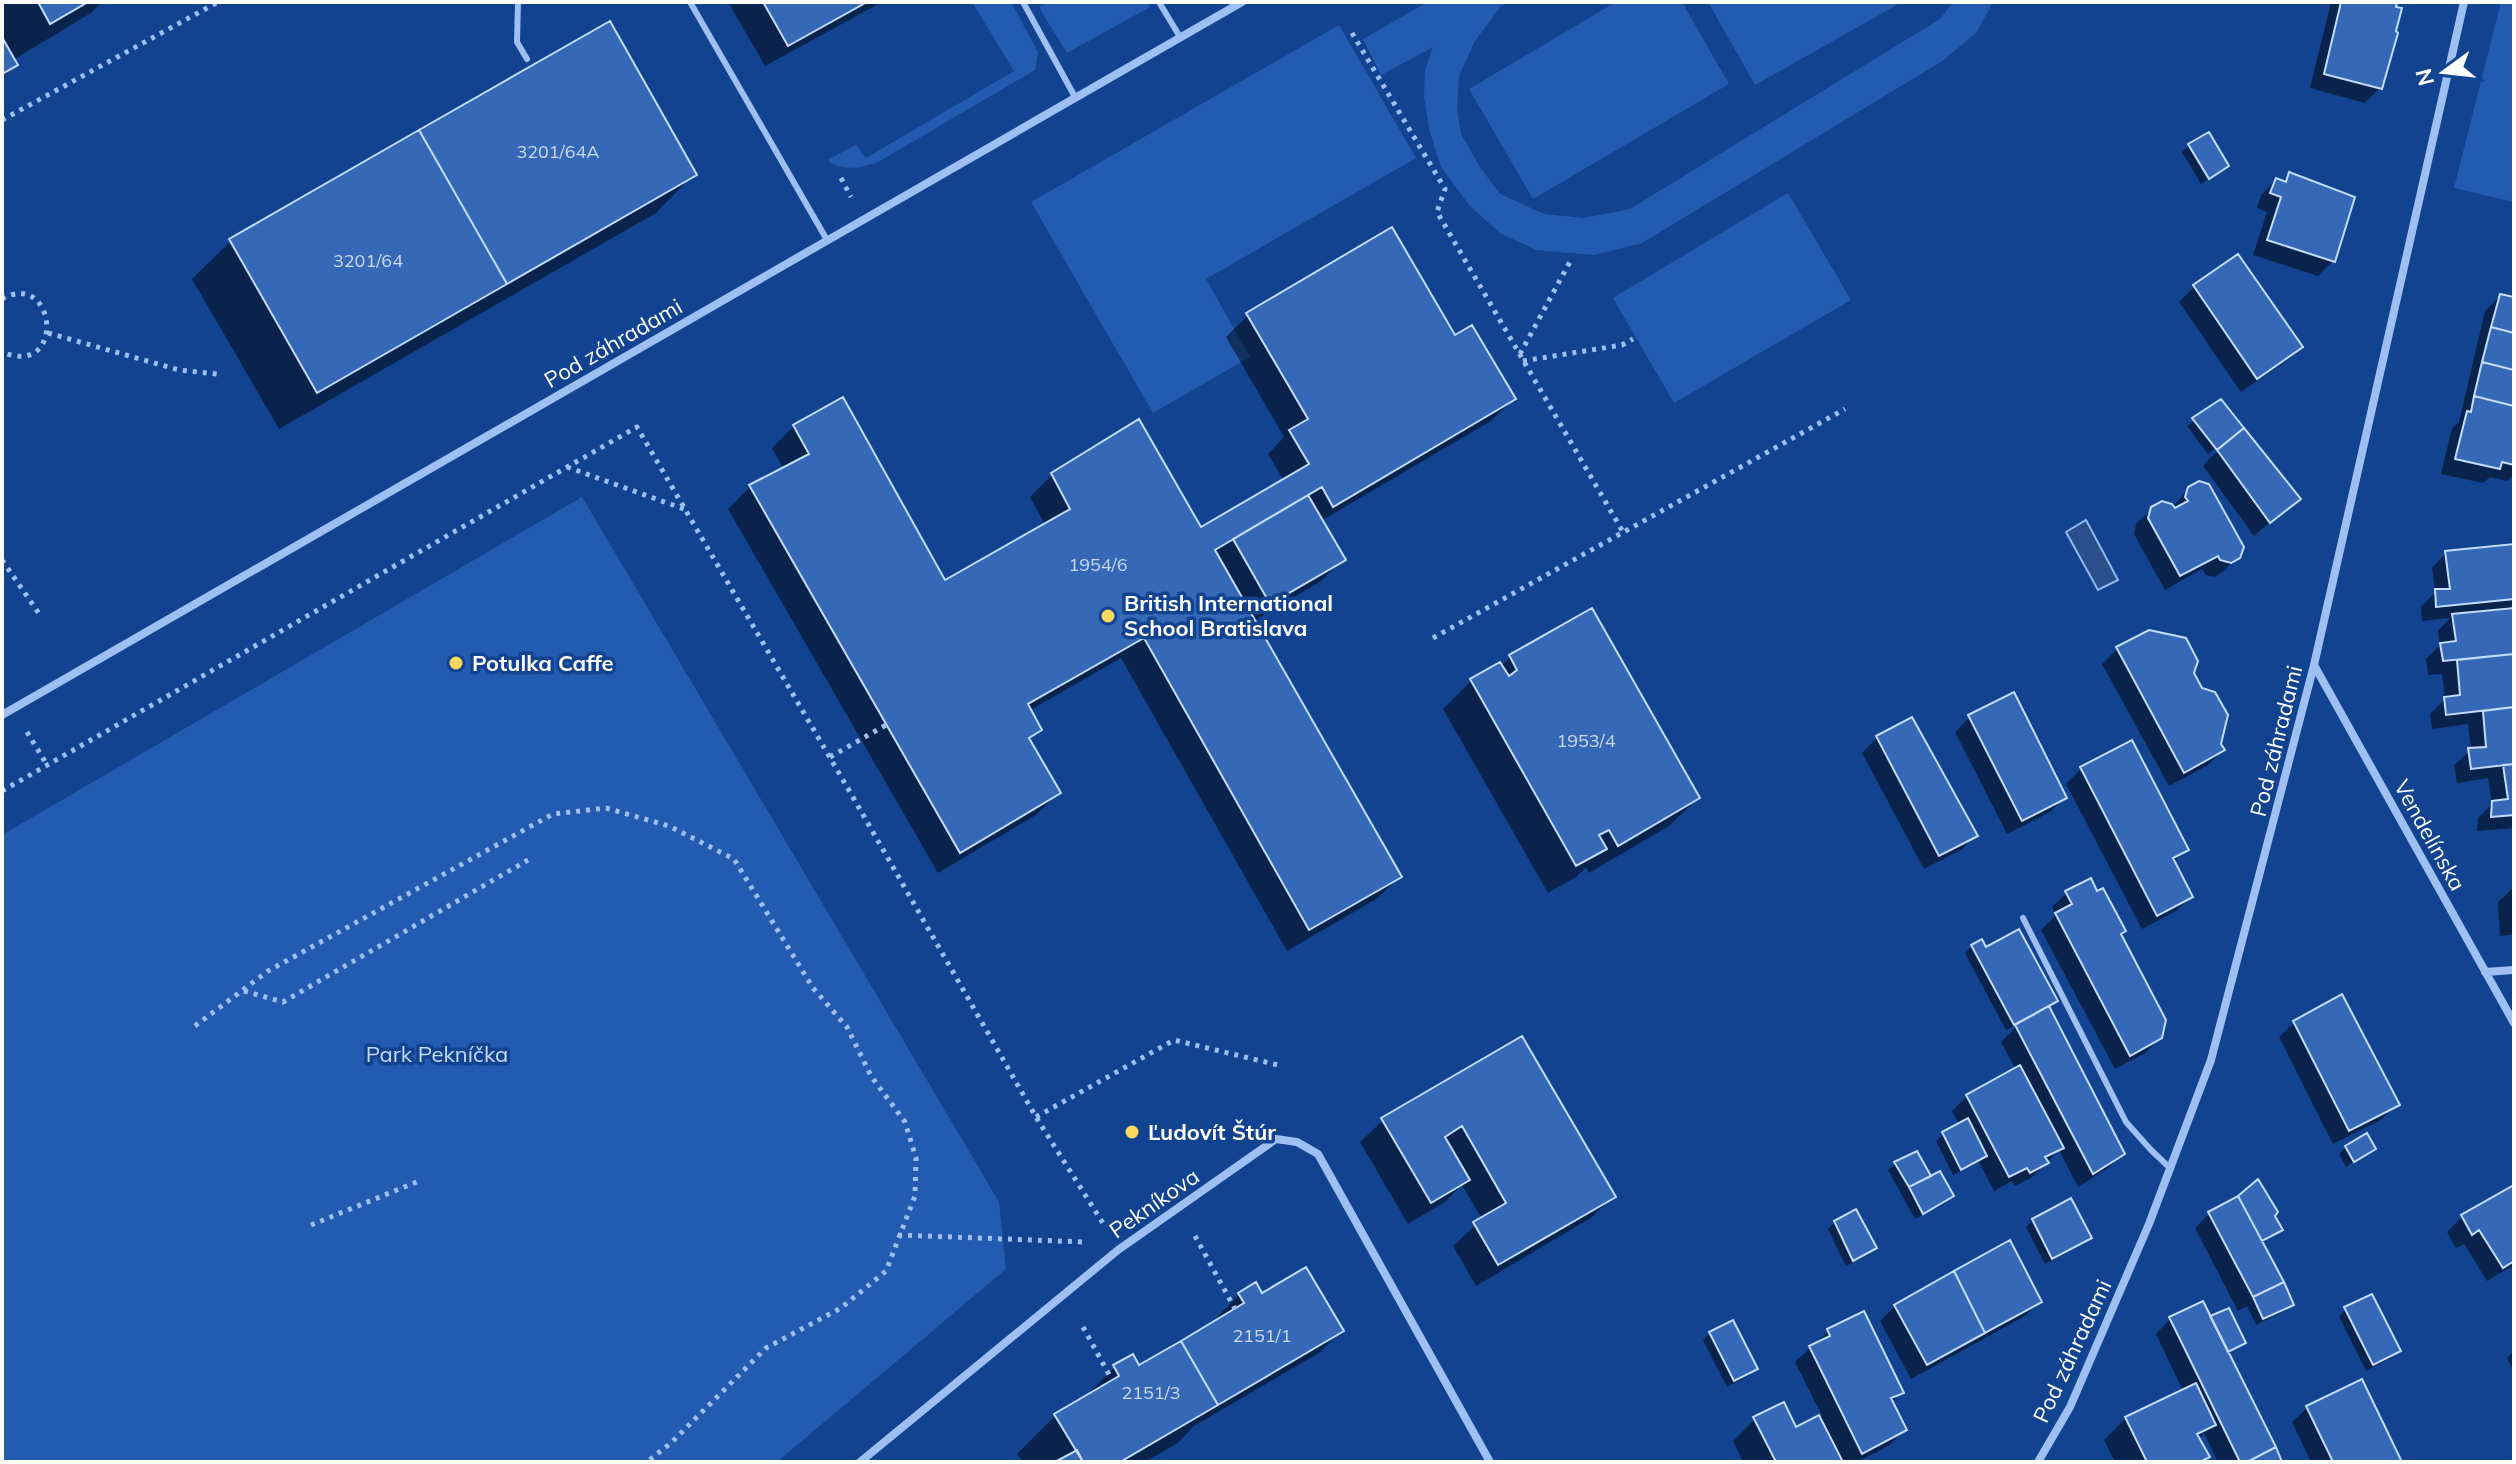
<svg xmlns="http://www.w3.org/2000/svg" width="2516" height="1464" viewBox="0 0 2516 1464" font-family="Mulish,sans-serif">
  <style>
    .green { fill: #235bb0 }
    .water { fill: #2b4f89; stroke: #8fb9f6; stroke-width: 2 }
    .shadow { fill: #0007 }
    .building { fill: #3569b8; stroke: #c5dbfd; stroke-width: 2 }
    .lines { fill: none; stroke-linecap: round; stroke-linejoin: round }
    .path { stroke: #9dbff2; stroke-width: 5; stroke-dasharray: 4 6; stroke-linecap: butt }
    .lane { stroke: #9dbff2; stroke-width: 6 }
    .street { stroke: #9dbff2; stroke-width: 8 }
    .poi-dot { fill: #ffd95f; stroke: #124391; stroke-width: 3 }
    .labels { text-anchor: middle; stroke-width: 7; stroke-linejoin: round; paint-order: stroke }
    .number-label { font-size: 18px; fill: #ccdaed }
    .street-label { font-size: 22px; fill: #fff; stroke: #124391 }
    .poi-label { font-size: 22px; font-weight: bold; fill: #fff; stroke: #124391; text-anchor: start }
    .park-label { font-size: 22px; fill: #c5dbfd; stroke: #124391 }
  </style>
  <rect width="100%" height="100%" fill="#124391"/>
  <path class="green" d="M972,2H1011L1038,52L1035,70L878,162C860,168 849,171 830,163L829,159L856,145L866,158L1014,71Z
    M1045,2H1147L1150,7L1067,53L1041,11L1040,6Z
    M1428,2H1508L1501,6L1475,41L1459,76L1457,108L1461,134L1480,167L1500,194L1544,214L1584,218L1630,209L1940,19L1953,2H1993L1977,32L1944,60L1642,243L1594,255L1536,250L1500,233L1470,206L1441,167L1429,129L1424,97L1425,70L1433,47L1381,75L1363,39Z
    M1616,2H1682L1729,84L1533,199L1469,89Z
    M1708,2H1902L1755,85Z
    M2501,2H2514V202L2454,188Z
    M1339,25L1416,158L1206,279L1250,357L1153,413L1031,202Z
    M1788,193L1851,300L1674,403L1613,298Z
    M582,497L999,1202L1006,1269L777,1462H2V835Z"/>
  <path class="water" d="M2086,520L2118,580L2098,590L2066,532Z"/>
  <path class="shadow" d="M2,2H102L91,13L13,60L15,65L2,78Z
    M728,2H882L765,66Z
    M2331,2H2395L2380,88L2365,103L2310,88Z
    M2189,146L2226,166L2201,184L2182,152Z
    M694,174L656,213L279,429L192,279L231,241Z
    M2290,175L2333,261L2318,276L2253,255L2267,212L2257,208L2261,195L2276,180L2282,182Z
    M2238,257L2300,347L2285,362L2241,392L2179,302L2194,287Z
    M2500,296L2514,300V474L2507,481L2490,477L2483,483L2441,474L2452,428L2459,422L2485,311Z
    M1248,315L1455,338L1513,399L1491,421L1321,521L1343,559L1321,581L1254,621L1400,876L1378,898L1287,951L1121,658L1029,711L1040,730L1028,741L1058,793L1036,815L938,873L728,509L750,487L784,470L772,448L794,426L944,583L1045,525L1030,497L1052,475L1138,422L1201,530L1284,481L1268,454L1284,437L1226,337Z
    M2220,402L2298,499L2254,536L2203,466L2211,457L2238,435L2235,433L2208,454L2187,426Z
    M2189,488L2238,556L2223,572L2214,577L2206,575L2202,569L2165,590L2134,534L2136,524L2152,509L2173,507Z
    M2514,546V604L2507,610H2514V828L2477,831L2478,818L2492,804L2488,778L2457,783L2454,765L2471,750L2468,724L2432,729L2430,714L2445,699L2442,674L2428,675L2426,659L2440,645L2438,631L2450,618L2422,621L2421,606L2435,593L2432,568L2446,553Z
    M1591,610L1698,798L1669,826L1589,873L1586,867L1576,877L1548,893L1443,709L1471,681L1501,666L1510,657Z
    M2117,649L2192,674L2223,750L2208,765L2169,786L2102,664Z
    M1970,717L2065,797L2050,812L2007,834L1955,732Z
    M1912,720L1976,835L1961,850L1924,869L1862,753L1877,738Z
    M2081,769L2187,849L2173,863L2191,897L2176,911L2142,929L2066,784Z
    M2514,887V934L2500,936L2498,902Z
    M2067,893L2119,935L2160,1038L2145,1053L2115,1069L2041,930L2056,915L2052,907Z
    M1972,946L1985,950L2055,1001L2048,1008L2123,1153L2108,1168L2078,1187L2059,1150L2031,1178L2015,1186L2012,1181L1994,1191L1979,1162L1953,1175L1936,1141L1943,1134L1960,1125L1952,1111L1967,1096L2016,1070L2001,1042L2018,1025L2006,1030L1965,953Z
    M2294,1023L2397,1104L2382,1119L2333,1144L2279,1037Z
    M1521,1039L1613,1196L1591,1218L1476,1286L1453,1246L1482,1219L1462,1185L1445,1202L1408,1224L1360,1142L1383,1120Z
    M2346,1147L2373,1149L2346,1167L2339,1154Z
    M1916,1153L1930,1178L1952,1196L1945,1203L1915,1219L1888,1170L1895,1164Z
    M2514,1187V1265L2487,1281L2464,1244L2456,1248L2447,1232L2462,1217Z
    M2210,1213L2273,1216L2281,1230L2261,1243L2291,1304L2284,1311L2256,1325L2247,1306L2238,1311L2195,1228Z
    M2033,1220L2090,1237L2083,1244L2045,1264L2026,1227Z
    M1835,1222L1875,1248L1868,1255L1846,1266L1828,1229Z
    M1240,1294L1262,1296L1341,1331L1319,1353L1194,1426L1178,1443L1145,1462H1023L1017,1454L1056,1415L1081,1401L1115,1367L1138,1368L1220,1320L1218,1316Z
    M2040,1302L2025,1316L1911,1379L1880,1321L1895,1306Z
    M2346,1309L2398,1351L2391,1358L2366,1371L2339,1316Z
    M2170,1319H2210L2244,1342L2227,1354L2280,1462H2218L2204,1433L2198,1439L2207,1457L2202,1462H2115L2104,1440L2126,1418L2183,1391L2156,1334Z
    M1829,1331L1901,1392L1891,1403L1904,1430L1890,1445L1857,1462H1743L1733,1441L1755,1419L1795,1429L1822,1416L1795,1362Z
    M1710,1333L1755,1369L1748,1376L1727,1387L1703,1340Z
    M2514,1351V1371L2507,1358Z
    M2307,1408L2400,1462H2311L2292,1422Z"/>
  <path class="building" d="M38,2H88L50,24Z
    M763,2H867L788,46Z
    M2341,2H2397L2396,7L2402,8L2396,31L2398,33L2382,89L2324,74Z
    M610,21L697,175L507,284L419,130Z
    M2,37L18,65L2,74Z
    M419,130L507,284L317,393L229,239Z
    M2209,132L2229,166L2209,179L2188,144Z
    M2289,172L2355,197L2335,262L2267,240L2281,197L2270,193L2276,178L2286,182Z
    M1392,227L1455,335L1472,325L1516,399L1333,507L1322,487L1215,550L1402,877L1309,930L1144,638L1028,704L1042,730L1029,738L1061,793L960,853L749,485L809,454L793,425L843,397L945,580L1070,509L1051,473L1139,419L1201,527L1309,464L1289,430L1308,419L1246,313Z
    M2238,254L2303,347L2257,379L2193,285Z
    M2500,294L2514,297V333L2491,327Z
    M2491,327L2514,333V370L2482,362Z
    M2482,362L2514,370V406L2474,396Z
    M2474,396L2514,406V465L2502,462L2500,469L2455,459L2467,411L2471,412Z
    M2221,399L2244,428L2217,450L2192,418Z
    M2244,428L2301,499L2270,523L2217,450Z
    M2199,481L2209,484L2244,547L2240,558L2231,563L2220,560L2218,556L2180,576L2148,518L2151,507L2162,501L2172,504L2175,508L2188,501L2185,497L2188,487Z
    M1308,495L1346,560L1270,604L1233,539Z
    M2514,544V599L2436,607L2435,589H2450L2445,551Z
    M1592,608L1700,798L1618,846L1609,830L1599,835L1607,849L1576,866L1470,679L1500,662L1509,676L1517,670L1509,655Z
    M2514,608V654L2443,661L2440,643L2456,641L2452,614Z
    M2149,630L2186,638L2198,661L2194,673L2202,688L2215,692L2228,715L2221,744L2225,750L2184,773L2116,647Z
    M2514,654V707L2446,715L2444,697L2460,695L2457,660Z
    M2014,692L2067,798L2022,821L1968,715Z
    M2514,707V764L2471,769L2468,748L2486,747L2483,711Z
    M1912,717L1978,836L1939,856L1876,736Z
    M2132,740L2189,850L2173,858L2193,897L2157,916L2080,767Z
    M2514,764V815L2491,817L2492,801L2508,799L2503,765Z
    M2091,878L2097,891L2103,888L2126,931L2121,934L2166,1020L2162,1038L2130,1056L2055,913L2072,904L2065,891Z
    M2019,929L2058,1001L2014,1025L1971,945L1982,939L1986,947Z
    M2342,994L2400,1105L2349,1131L2293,1021Z
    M2049,1006L2125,1154L2093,1174L2015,1025Z
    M1522,1036L1616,1197L1498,1265L1473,1222L1506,1203L1462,1126L1445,1137L1470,1180L1431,1203L1381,1118Z
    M2020,1065L2064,1148L2045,1157L2049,1163L2030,1173L2027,1168L2009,1177L1966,1095Z
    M1968,1118L1987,1156L1961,1170L1942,1132Z
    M2367,1133L2376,1149L2354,1162L2345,1146Z
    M1917,1151L1931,1176L1909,1187L1894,1162Z
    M1940,1171L1954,1196L1923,1214L1909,1187Z
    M2258,1179L2278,1212L2275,1216L2283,1230L2262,1241L2238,1196Z
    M2514,1185V1261L2503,1268L2479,1230L2472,1235L2461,1215Z
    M2238,1196L2284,1282L2253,1297L2208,1212Z
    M2071,1198L2092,1238L2052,1259L2032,1219Z
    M1856,1209L1877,1248L1853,1261L1834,1221Z
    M2010,1240L2042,1302L1985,1333L1954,1271Z
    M1306,1267L1344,1331L1218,1405L1181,1341L1244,1303L1238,1293L1256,1282L1262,1293Z
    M1954,1271L1985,1333L1927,1365L1894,1305Z
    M2284,1282L2294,1305L2263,1319L2253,1297Z
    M2372,1294L2401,1351L2373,1365L2344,1307Z
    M2203,1301L2276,1447L2247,1462H2240L2169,1317Z
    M2229,1308L2246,1343L2228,1352L2210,1316Z
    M1864,1311L1904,1393L1891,1398L1907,1430L1862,1454L1809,1346L1830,1336L1827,1329Z
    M1733,1320L1758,1369L1734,1381L1709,1332Z
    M1181,1341L1218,1405L1120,1462H1083L1054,1414L1119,1376L1113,1365L1133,1354L1139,1365Z
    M2362,1379L2402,1462H2333L2306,1406Z
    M2196,1383L2216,1425L2197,1434L2210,1457L2200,1462H2147L2125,1417Z
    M1784,1402L1796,1427L1819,1415L1843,1462H1776L1753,1417Z
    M2276,1447L2282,1462H2247Z
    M1077,1450L1083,1462H1055Z"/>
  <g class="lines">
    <path class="path" d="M1352,33L1445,189L1437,212L1623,532
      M2,120L218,2
      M841,178L851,197
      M2,299C56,268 67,379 2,352
      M48,333L179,370L217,374
      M1520,354L1572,258
      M1523,361L1622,345L1633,339
      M567,467L684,509
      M2,560L40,615
      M1433,638L1845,409
      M27,732L47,765
      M830,757L886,725
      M2,791L637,427L850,792L1036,1117L1106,1228
      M244,991L283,1002L528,860
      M195,1026L268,971L553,814L606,808L669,826L734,859L813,988L847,1027L871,1076L905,1122L916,1158L915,1196L886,1271L841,1308L766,1348L671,1443L647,1462
      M1036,1117L1174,1040L1278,1065
      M311,1225L419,1181
      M898,1235L1085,1242
      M1195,1236L1235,1309
      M1083,1327L1112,1380"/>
    <path class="lane" d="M518,2L517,42L527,59
      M690,2L827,240
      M1023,2L1075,97
      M1159,2L1180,37
      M2023,918L2126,1122L2151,1150L2171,1169"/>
    <path class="street" d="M2314,665L2514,1023
      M2,715L1242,2
      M2485,972L2514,970
      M860,1462L1118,1250L1276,1139L1297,1142L1318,1154L1490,1462
      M2038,1462L2070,1407L2149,1224L2211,1060L2314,665L2464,2"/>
  </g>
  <g class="poi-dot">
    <circle cx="1108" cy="616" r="8"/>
    <circle cx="456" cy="663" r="8"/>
    <circle cx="1132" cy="1132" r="8"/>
  </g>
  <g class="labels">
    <g class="number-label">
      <text x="558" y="158">3201/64A</text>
      <text x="368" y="267">3201/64</text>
      <text x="1098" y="571">1954/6</text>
      <text x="1586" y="747">1953/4</text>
      <text x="1262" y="1342">2151/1</text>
      <text x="1151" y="1399">2151/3</text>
    </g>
    <g class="street-label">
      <text transform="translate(613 343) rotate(-30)" y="8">Pod záhradami</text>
      <text transform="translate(2276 741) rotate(-76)" y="8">Pod záhradami</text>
      <text transform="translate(2430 835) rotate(61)" y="8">Vendelínska</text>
      <text transform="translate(1154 1203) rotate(-35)" y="8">Pekníkova</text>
      <text transform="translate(2072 1351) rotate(-65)" y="8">Pod záhradami</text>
    </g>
    <g class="poi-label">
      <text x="1124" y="611">British International<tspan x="1124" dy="25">School Bratislava</tspan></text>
      <text x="472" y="671">Potulka Caffe</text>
      <text x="1148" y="1140">Ľudovít Štúr</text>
    </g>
    <g class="park-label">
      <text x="437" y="1062">Park Pekníčka</text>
    </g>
  </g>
  <rect width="2516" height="1464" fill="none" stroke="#ffffff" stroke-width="8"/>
  <g transform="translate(2444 72) rotate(255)" stroke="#124391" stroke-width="6" paint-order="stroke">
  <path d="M0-6L14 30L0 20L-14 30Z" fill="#ffffff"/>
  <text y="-12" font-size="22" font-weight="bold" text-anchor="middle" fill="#ffffff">N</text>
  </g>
</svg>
